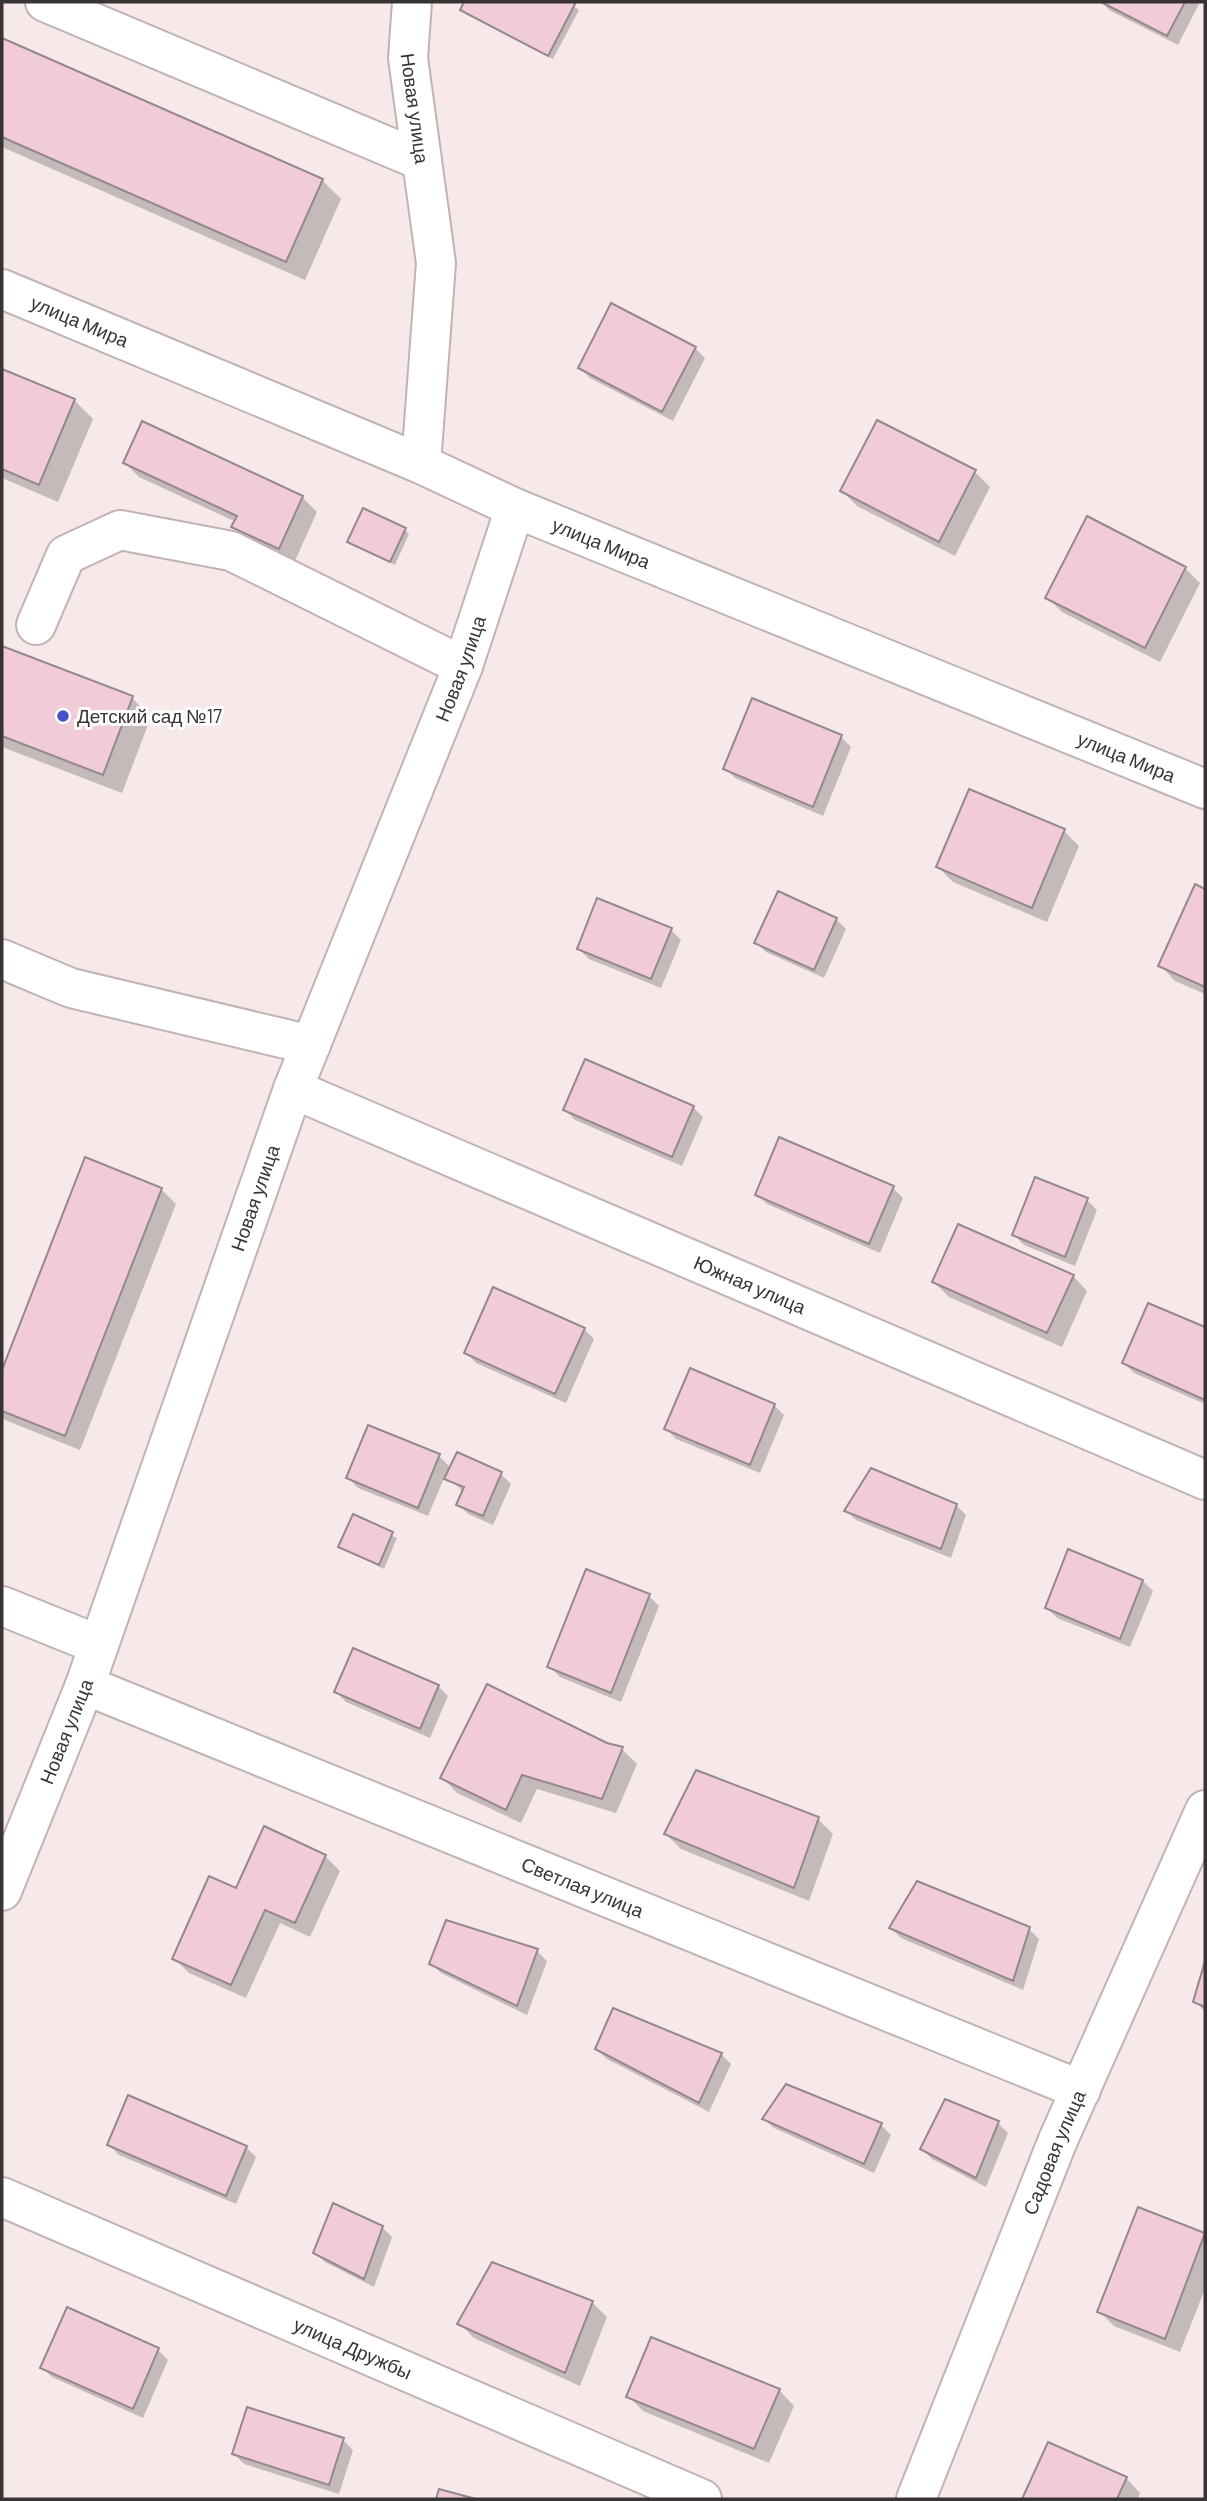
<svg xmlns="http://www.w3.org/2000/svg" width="1207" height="2501" viewBox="0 0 1207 2501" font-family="Barlow,sans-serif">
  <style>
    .shadow { fill: #0003 }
    .building { fill: #f2cbd9; stroke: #94888c; stroke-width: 2 }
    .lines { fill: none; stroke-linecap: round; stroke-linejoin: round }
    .minor-casing { stroke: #c1b3b4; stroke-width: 42 }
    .minor { stroke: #fff; stroke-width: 38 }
    .poi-dot { fill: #4652c7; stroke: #fff; stroke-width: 2.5 }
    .labels { text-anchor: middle; stroke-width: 6; stroke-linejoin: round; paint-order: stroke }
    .street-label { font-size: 19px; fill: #393434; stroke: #fff }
    .poi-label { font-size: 19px; fill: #393434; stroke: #fff; text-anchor: start }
  </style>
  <rect width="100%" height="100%" fill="#f7e9e9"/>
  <path class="shadow" d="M466,2H568L579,10L553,59L466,14L462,10Z
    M1102,2H1200L1178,45L1109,10Z
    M2,40L322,180L341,199L305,280L2,147Z
    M695,348L705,358L673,421L590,378L580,368Z
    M2,370L74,400L93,419L58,502L2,478Z
    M143,423L302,497L317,512L294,563L248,542L233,527L236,522L139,477L125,463Z
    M975,472L990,487L955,556L857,506L842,491Z
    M405,530L409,534L395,565L349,542Z
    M1185,568L1200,583L1160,662L1062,612L1047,597Z
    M2,648L132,698L151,717L122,793L2,747Z
    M841,737L851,747L823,816L735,778L725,768Z
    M970,791L1064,831L1079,846L1047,922L953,882L938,867Z
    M1195,886L1205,891V994L1175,981L1161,966Z
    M836,919L846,929L824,978L766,952L756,942Z
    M671,930L681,940L661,988L589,959L579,949Z
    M693,1107L703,1117L682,1166L575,1120L565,1110Z
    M86,1160L161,1189L176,1204L80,1450L5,1420L2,1417V1375Z
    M1036,1179L1087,1200L1097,1210L1075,1266L1024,1245L1014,1235Z
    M893,1188L903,1198L880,1253L767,1204L757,1194Z
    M1073,1276L1087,1291L1062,1347L949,1297L934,1282Z
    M1149,1305L1205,1329V1404L1134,1373L1124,1363Z
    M584,1329L594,1339L566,1403L476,1363L466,1353Z
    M774,1405L784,1415L760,1473L676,1439L666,1429Z
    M458,1454L501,1474L511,1484L493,1525L468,1514L458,1504L464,1492L445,1476L428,1516L358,1488L348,1478L439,1456L451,1468Z
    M956,1505L966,1515L951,1558L856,1520L846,1510Z
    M354,1517L397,1538L384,1569L341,1547Z
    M1069,1552L1143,1581L1153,1591L1130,1647L1057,1618L1047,1608Z
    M649,1596L659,1606L621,1702L560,1677L550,1667Z
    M438,1686L448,1696L430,1738L346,1702L336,1692Z
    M606,1745L622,1749L637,1764L616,1813L537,1789L521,1823L457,1793L443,1778Z
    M697,1773L818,1819L833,1834L809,1901L681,1849L666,1834Z
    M325,1856L340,1871L310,1937L280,1923L246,1998L189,1973L174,1958L237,1890Z
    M891,1928L1029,1929L1039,1939L1023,1990L901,1938Z
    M537,1951L547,1961L527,2015L441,1973L431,1963Z
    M1205,1967V2012L1195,2001Z
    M597,2049L721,2054L731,2064L709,2112L607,2059Z
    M764,2119L881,2125L891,2135L874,2173L774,2128Z
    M998,2123L1008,2133L986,2187L932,2159L922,2149Z
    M109,2145L246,2147L256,2157L236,2204L119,2155Z
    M1139,2209L1205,2235V2289L1180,2352L1114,2326L1099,2311Z
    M382,2227L392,2237L374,2287L325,2262L315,2252Z
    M592,2302L607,2317L580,2386L474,2338L459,2323Z
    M652,2339L780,2391L794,2406L769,2463L643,2411L628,2396Z
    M158,2350L168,2360L143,2418L52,2377L42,2367Z
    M343,2440L353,2450L339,2494L244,2464L234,2454Z
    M1049,2444L1126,2478L1140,2493L1138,2499H1024Z"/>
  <path class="building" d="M464,2H572L575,4L548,56L460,10Z
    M1101,2H1185L1167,36Z
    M2,38L323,179L286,262L2,137Z
    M611,303L696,347L662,412L578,368Z
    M2,369L75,399L39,485L2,469Z
    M877,420L976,470L939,542L840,491Z
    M142,421L303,496L279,549L231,527L237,516L123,463Z
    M363,508L406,528L390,562L347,542Z
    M1087,516L1186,567L1145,648L1045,598Z
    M2,646L133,696L103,775L2,736Z
    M752,698L842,735L813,807L723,769Z
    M969,789L1065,829L1032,908L936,867Z
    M1195,884L1205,889V987L1158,966Z
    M778,891L837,918L814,970L754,943Z
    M597,898L672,928L651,979L577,949Z
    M585,1059L694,1106L672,1157L563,1110Z
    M779,1137L894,1186L869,1244L755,1195Z
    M85,1157L162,1188L65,1436L2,1411V1370Z
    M1035,1177L1088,1198L1065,1257L1012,1235Z
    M958,1224L1074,1275L1047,1333L932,1282Z
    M493,1287L585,1328L555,1394L464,1353Z
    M1148,1303L1205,1327V1400L1122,1363Z
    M690,1368L775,1404L750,1465L664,1429Z
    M368,1425L440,1454L418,1508L346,1478Z
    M457,1452L502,1472L483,1516L456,1505L464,1487L444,1479Z
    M871,1468L957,1504L941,1549L844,1511Z
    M353,1514L393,1532L379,1565L338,1547Z
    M1068,1549L1143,1580L1120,1639L1045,1608Z
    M586,1569L650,1594L611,1693L547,1667Z
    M353,1648L439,1685L420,1729L334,1692Z
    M487,1684L607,1743L623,1747L602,1799L522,1775L506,1810L440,1778Z
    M696,1770L819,1817L794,1888L664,1834Z
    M264,1826L326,1855L295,1923L265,1910L231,1985L172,1959L209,1876L236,1888Z
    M917,1881L1030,1927L1013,1981L889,1928Z
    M446,1920L538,1949L517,2006L429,1964Z
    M1205,1961V2007L1193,2002Z
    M613,2008L722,2053L699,2103L595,2049Z
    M786,2084L882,2123L864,2164L762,2119Z
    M128,2095L247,2146L226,2196L107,2145Z
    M945,2099L999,2121L976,2178L920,2149Z
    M333,2203L383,2226L364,2279L313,2253Z
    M1138,2207L1205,2233L1165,2339L1097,2312Z
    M492,2262L593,2301L565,2373L457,2324Z
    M67,2307L159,2348L133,2409L40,2368Z
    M651,2337L780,2389L754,2449L626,2397Z
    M247,2407L344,2438L329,2485L232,2454Z
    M1048,2442L1127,2477L1117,2499H1022Z
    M439,2489L476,2499H436Z"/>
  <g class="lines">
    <defs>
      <g id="minor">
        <path d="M45,2L422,161"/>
        <path id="s1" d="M412,2L408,58L436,263L421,464"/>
        <path id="s2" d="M2,289L421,464L515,508L1205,789"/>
        <path d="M36,625L66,555L120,530L231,551L463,666"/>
        <path d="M2,959L71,988L311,1045"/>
        <path id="s3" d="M293,1089L1205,1480"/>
        <path d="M2,1606L99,1645"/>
        <path id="s4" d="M85,1685L1081,2090"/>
        <path id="s5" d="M2,1891L85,1685L293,1089L463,666L515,508"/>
        <path id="s6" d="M2,2197L702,2499"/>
        <path id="s7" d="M916,2499L1058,2140L1205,1810"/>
      </g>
    </defs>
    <use href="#minor" class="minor-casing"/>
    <use href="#minor" class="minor"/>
  </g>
  <circle class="poi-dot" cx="63" cy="716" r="7"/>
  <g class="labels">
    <g class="street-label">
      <text dy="7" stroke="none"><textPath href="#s1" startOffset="107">Новая улица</textPath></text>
      <text dy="7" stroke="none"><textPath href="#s2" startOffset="84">улица Мира</textPath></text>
      <text dy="7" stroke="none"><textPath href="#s2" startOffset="651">улица Мира</textPath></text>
      <text dy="7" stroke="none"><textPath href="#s5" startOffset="1306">Новая улица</textPath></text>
      <text dy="7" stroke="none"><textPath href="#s2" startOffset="1218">улица Мира</textPath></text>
      <text dy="7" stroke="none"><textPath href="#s5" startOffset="738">Новая улица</textPath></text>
      <text dy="7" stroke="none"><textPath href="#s3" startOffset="497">Южная улица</textPath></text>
      <text dy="7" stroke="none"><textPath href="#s5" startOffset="172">Новая улица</textPath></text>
      <text dy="7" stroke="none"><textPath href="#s4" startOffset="537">Светлая улица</textPath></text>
      <text dy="7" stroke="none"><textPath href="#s7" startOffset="373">Садовая улица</textPath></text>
      <text dy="7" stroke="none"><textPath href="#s6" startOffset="382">улица Дружбы</textPath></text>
    </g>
    <g class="poi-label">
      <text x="77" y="723">Детский сад №17</text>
    </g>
  </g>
  <rect width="1207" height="2501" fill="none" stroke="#393434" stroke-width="7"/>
</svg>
